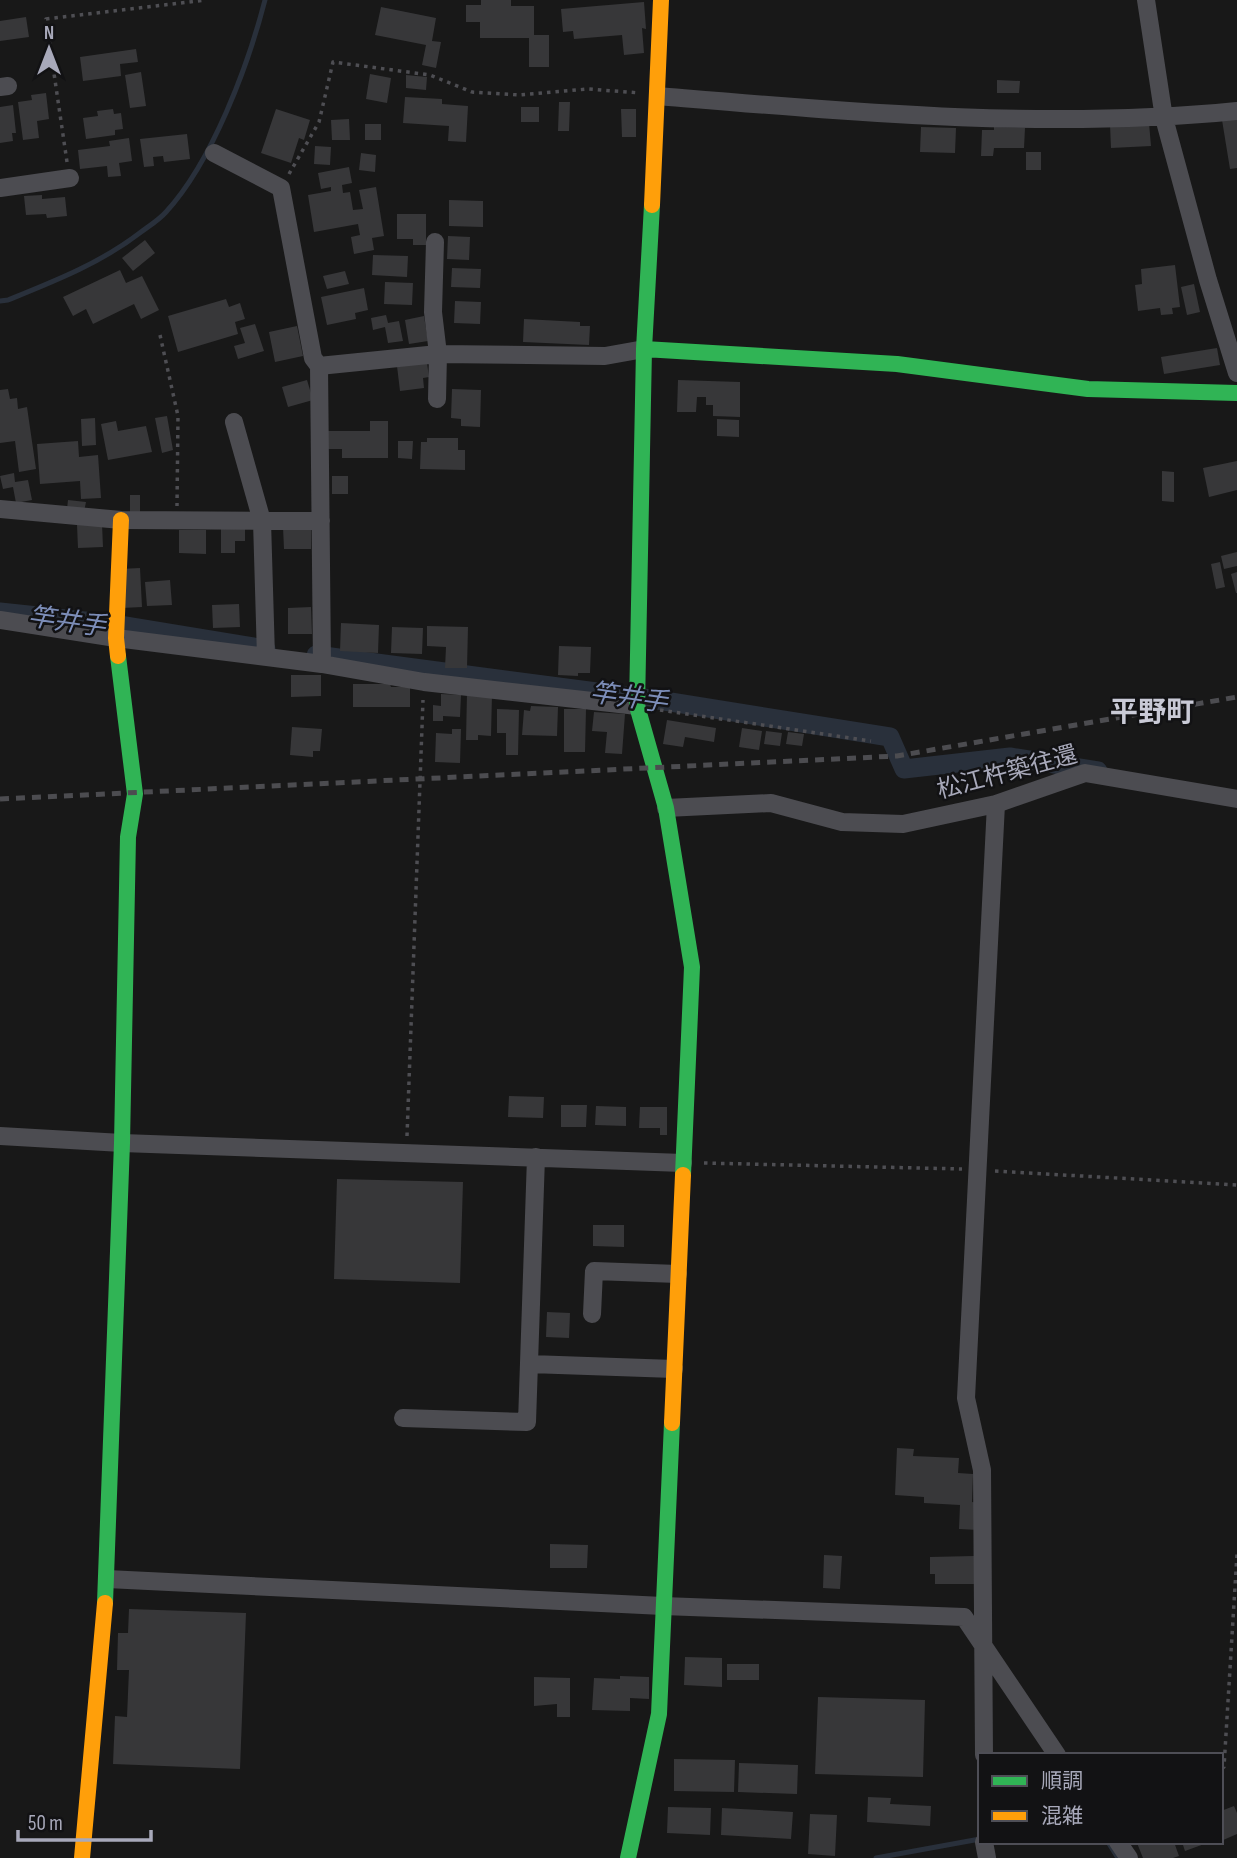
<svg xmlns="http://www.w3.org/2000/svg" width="1237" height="1858" viewBox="0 0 1237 1858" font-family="'Sofia Sans Condensed','Noto Sans JP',sans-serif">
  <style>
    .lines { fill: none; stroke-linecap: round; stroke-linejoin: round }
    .stream { stroke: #29303b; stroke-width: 5 }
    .canal { stroke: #29303b; stroke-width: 19 }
    .building { fill: #373739 }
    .path { stroke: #4e4e53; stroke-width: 3.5; stroke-dasharray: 3.5 5; stroke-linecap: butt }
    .street { stroke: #4c4c51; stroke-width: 18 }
    .fast { stroke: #30b455; stroke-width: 16 }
    .slow { stroke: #ff9f0a; stroke-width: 16 }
    .rail { stroke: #4c4c50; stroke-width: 5; stroke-dasharray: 9 7; stroke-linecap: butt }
    .labels { text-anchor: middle; stroke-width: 5; stroke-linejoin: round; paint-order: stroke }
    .street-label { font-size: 24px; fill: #a8a9ba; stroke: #121214 }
    .water-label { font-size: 26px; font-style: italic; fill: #7c8db8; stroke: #121214 }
    .quarter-label { font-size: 28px; font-weight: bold; fill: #c9cad6; stroke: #121214 }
  </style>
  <rect width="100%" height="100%" fill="#181818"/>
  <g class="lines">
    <path class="stream" d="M0,301L8,300C55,281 101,263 141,232C149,226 159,220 166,212C212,162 248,66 265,0
      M1108,1842L1118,1858
      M876,1858L980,1839"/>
    <path class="canal" d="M0,612L113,624L266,649
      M316,655L658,700L890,737L904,769L1010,757L1098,771"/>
  </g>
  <path class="building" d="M481,0H511V6H534V35H549V67H529V38H480V22H466V5H481Z
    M644,2L646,29L642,28L644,53L624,55L622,35L574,39L573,31L563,32L561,9Z
    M381,7L436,18L432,41L441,42L436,68L422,65L426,45L375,35Z
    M26,17L29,37L0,41V21Z
    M136,49L138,62L120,64L121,76L83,81L80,57Z
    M141,72L146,106L130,108L125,75Z
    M370,74L391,78L387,103L366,99Z
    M406,75L427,77L426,90L406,88Z
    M997,80L1020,81L1019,93H997Z
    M46,93L49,119L37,121L39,138L23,140L18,102L32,100L31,95Z
    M405,97L442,99V104L468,106L466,142L448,141L449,126L403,123Z
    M559,102H570L569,131H558Z
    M13,105L16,133H12L13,141L0,143V107Z
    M521,107H539V122H521Z
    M113,109L114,114L121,113L123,129L115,130V135L86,139L83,118L98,116L97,111Z
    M276,109L310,120L304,140L299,138L291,163L261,153Z
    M621,109H636V137H622Z
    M1237,118V168L1230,169L1222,120Z
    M349,119L350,140H332L331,120Z
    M1149,123L1151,146L1111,148L1110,125Z
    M365,124H381V140H365Z
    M921,127L956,128L955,153L920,152Z
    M994,127L1025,128L1024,148H994L993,156H981L982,130H994Z
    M187,134L190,159L164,162L163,156L153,157L154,166L144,167L140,139Z
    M129,138L132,161L119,163L121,176L108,177L107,166L80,169L78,150L110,146L109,141Z
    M315,146L331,147L330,165L314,164Z
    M1026,152H1041V170H1026Z
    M361,153L376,155L375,172L359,170Z
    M349,167L352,183L342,185L343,193L350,192L353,210L363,209L359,190L376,187L384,236L372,238L374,250L354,254L351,237L360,235L358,224L314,232L308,195L331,191V187L321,189L318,173Z
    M42,195V199L65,197L67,216L47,218L46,214L26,215L24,196Z
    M449,200L483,201V227L449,226Z
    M397,214H426V245H413V239H397Z
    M448,236L470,237L469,260L447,259Z
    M145,240L155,253L133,271L122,258Z
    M373,255L408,256L407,277L372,275Z
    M1175,265L1180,307L1172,308L1173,314L1161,315L1160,308L1138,311L1135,285L1142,284L1141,269Z
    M452,268L481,269L480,288L451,287Z
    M120,270L126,283L142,276L159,310L141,319L134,304L93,324L86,309L73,316L63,297Z
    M345,271L349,284L327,289L323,276Z
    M385,282L413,283L412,305L384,304Z
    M1194,284L1200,312L1187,315L1181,287Z
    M364,288L368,310L355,313L356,319L327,325L321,297Z
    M226,299L229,307L240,303L245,319L235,322L238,334L178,352L168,316Z
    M455,301L481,302L480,324L454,323Z
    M386,315L388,323L399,321L403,341L388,343L385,327L373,330L371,318Z
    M424,316L428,341L409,344L405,320Z
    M524,319L580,322V326H590L589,345L523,342Z
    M255,324L264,351L238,359L234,346L245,343L240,328Z
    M297,326L303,356L275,362L269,332Z
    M1217,348L1220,365L1164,374L1161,357Z
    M427,363L429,377L423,378L424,388L400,391L397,366Z
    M307,380L313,400L288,407L282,387Z
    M678,380L740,382V417L713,416V405H706V397H697L696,412H677Z
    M8,389L10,399L17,398L18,409L27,407L36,469L19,472L15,441L0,443V390Z
    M452,389L481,390L480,427L461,426V419L451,418Z
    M167,416L173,450L162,453L155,418Z
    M95,418L96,445L82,446L81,419Z
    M717,419L739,420V437L717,436Z
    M116,421L118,431L146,426L152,452L108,460L101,424Z
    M370,421H388V458H342V449H327V431H370Z
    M427,438H458V450H465V470L420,469L421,442H427Z
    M78,441L79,457L98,455L101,498L81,499L80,481L40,484L37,444Z
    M398,441H413L412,459L398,458Z
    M1237,461V490L1209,497L1203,468Z
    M1162,471L1174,472V502L1162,501Z
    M14,473L15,482L28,480L32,500L16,503L13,487L3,489L0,476Z
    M332,476H348V494H332Z
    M130,495H140V514H130Z
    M68,500L86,502L84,512L67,509Z
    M102,524L103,547L78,548L77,525Z
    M221,526H245V541H235V553H221Z
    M283,527H311V549H284Z
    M179,530H206V554L179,553Z
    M1237,552V566L1224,569L1221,556Z
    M1220,562L1225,587L1216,589L1211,564Z
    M140,568L142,607L122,608L120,569Z
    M1237,572V593H1236L1231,574Z
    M170,580L172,605L147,606L145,582Z
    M239,604L240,627L213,628L212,605Z
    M311,607L312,634H288V608Z
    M341,623L379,625L378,653L340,651Z
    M427,626L468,627L467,668H445L446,647L427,646Z
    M392,627L423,628L422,654L391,653Z
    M559,646L591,647L590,673H578V676L558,675Z
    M291,675H321V696L291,697Z
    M353,684H390L391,687H410V707H353Z
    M467,693L492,694L491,736L478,735V740H466Z
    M441,694L461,695L460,717L443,716V721H433V705L441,706Z
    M531,706L558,707L557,736L522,735L524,710L530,711Z
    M497,709L519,710L518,755H506V733H497Z
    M564,709H586L585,752H564Z
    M594,712L625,714L622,754L605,753L607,732L592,731Z
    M667,720L716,728L714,742L685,737L683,747L663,744Z
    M292,727L322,729L320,751H313V757L290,755Z
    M742,728L762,731L759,750L739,747Z
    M452,729H461L460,763L435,762L436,733L452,734Z
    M766,731L782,733L780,746L764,744Z
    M788,732L804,734L802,746L786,744Z
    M509,1096L544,1097L543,1118L508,1117Z
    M561,1105H587L586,1127H561Z
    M596,1106L626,1107V1126L595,1125Z
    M640,1107H667V1135H660V1128H639Z
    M337,1179L463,1182L460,1283L334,1279Z
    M593,1225H624V1247L593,1246Z
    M547,1312L570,1313L569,1338L546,1337Z
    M897,1448L914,1449L913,1456L959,1458L958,1473L973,1474L972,1502L979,1503L978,1530L959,1529L960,1505L924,1503V1497L895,1495Z
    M550,1544L588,1545L587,1568H550Z
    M824,1555L842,1556L840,1589L823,1588Z
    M974,1556V1584H935V1574H930V1557Z
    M129,1609L246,1613L240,1769L113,1764L115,1716L127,1717L129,1670H117L118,1633H128Z
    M685,1657L722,1658V1687L684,1685Z
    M727,1664H759V1680H727Z
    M620,1676L649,1677V1699L630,1698V1711L592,1710L594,1678L620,1679Z
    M534,1677L570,1678V1717H557V1704L534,1706Z
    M818,1697L925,1700L923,1777L815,1774Z
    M674,1759L735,1760L734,1792L674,1791Z
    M739,1763L798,1765L797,1794L738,1792Z
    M868,1797L891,1798L890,1804L931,1806L930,1826L867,1822Z
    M1234,1806L1237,1813V1834L1221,1841V1811Z
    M668,1807L711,1808L710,1835L667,1833Z
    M722,1808L793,1812L791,1839L721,1835Z
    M810,1814L837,1815L835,1856L808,1854Z
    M1174,1842L1179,1856L1173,1858H1143L1137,1843Z
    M1182,1842H1207V1843L1185,1851Z"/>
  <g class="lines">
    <path class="path" d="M67,162L46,19L206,0
      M289,174L319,122L333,62L430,75L472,92L519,95L588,89L640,93
      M160,335L178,416L177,506
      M660,710L871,741
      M407,1136L423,700
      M704,1163L962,1169
      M995,1171L1237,1185
      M1221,1768L1224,1767L1237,1554"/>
    <path class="street" d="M1146,0L1164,118L1208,280L1237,373
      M0,87L8,86
      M658,96C850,112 1045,130 1237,111
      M214,153L281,188L313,358L319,366
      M0,188L70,178
      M435,242L433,312L438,354L437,399
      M234,422L262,521L266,657
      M0,509L121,520L321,521
      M0,620L116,638L322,664L424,682L637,706
      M322,664L319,366L438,354L605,356L644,349
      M666,808L771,803L842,822L903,824L996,804L1085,773L1237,799
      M0,1136L122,1143L683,1163
      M592,1314L594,1271L678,1274
      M530,1364L674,1369
      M403,1418L527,1422L536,1157
      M107,1579L663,1606L964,1617L1057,1755
      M984,1755L982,1470L966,1398L996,804
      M984,1842L987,1858
      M1118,1842L1129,1858"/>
    <path class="fast" d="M652,205L644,349L637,706L666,808L692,967L683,1175
      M644,349L897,364L1088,389L1237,393
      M105,1603L122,1143L128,837L135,794L118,656
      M628,1858L659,1714L672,1423"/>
    <path class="slow" d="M652,205L661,0
      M118,656L116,638L121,520
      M672,1423L683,1175
      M82,1858L105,1603"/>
    <path class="rail" d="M0,799L897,756L1237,697"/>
  </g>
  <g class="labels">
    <g class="street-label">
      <text transform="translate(1007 772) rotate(-15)" y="8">松江杵築往還</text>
    </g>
    <g class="water-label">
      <text transform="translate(67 621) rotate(8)" y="9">竿井手</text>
      <text transform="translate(629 697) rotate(8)" y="9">竿井手</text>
    </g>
    <g class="quarter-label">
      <text x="1152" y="721">平野町</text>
    </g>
  </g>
  <rect x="978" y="1753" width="245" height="91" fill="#121214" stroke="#4e4e56" stroke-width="2"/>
  <rect x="992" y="1776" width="35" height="10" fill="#30b455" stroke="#4e4e56" stroke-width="2"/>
  <text x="1041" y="1788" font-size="21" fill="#a8a9ba">順調</text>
  <rect x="992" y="1811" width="35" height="10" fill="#ff9f0a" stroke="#4e4e56" stroke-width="2"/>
  <text x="1041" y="1823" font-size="21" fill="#a8a9ba">混雑</text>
  <g transform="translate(49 49)" stroke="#121214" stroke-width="5" paint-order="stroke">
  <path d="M0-5L12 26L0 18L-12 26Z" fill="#a8a9ba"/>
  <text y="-10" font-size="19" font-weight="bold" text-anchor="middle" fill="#a8a9ba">N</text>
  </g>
  <path d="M18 1830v10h133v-10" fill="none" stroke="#a8a9ba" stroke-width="3.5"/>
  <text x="28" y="1830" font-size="21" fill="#a8a9ba" stroke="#121214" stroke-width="5" paint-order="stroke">50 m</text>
</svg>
